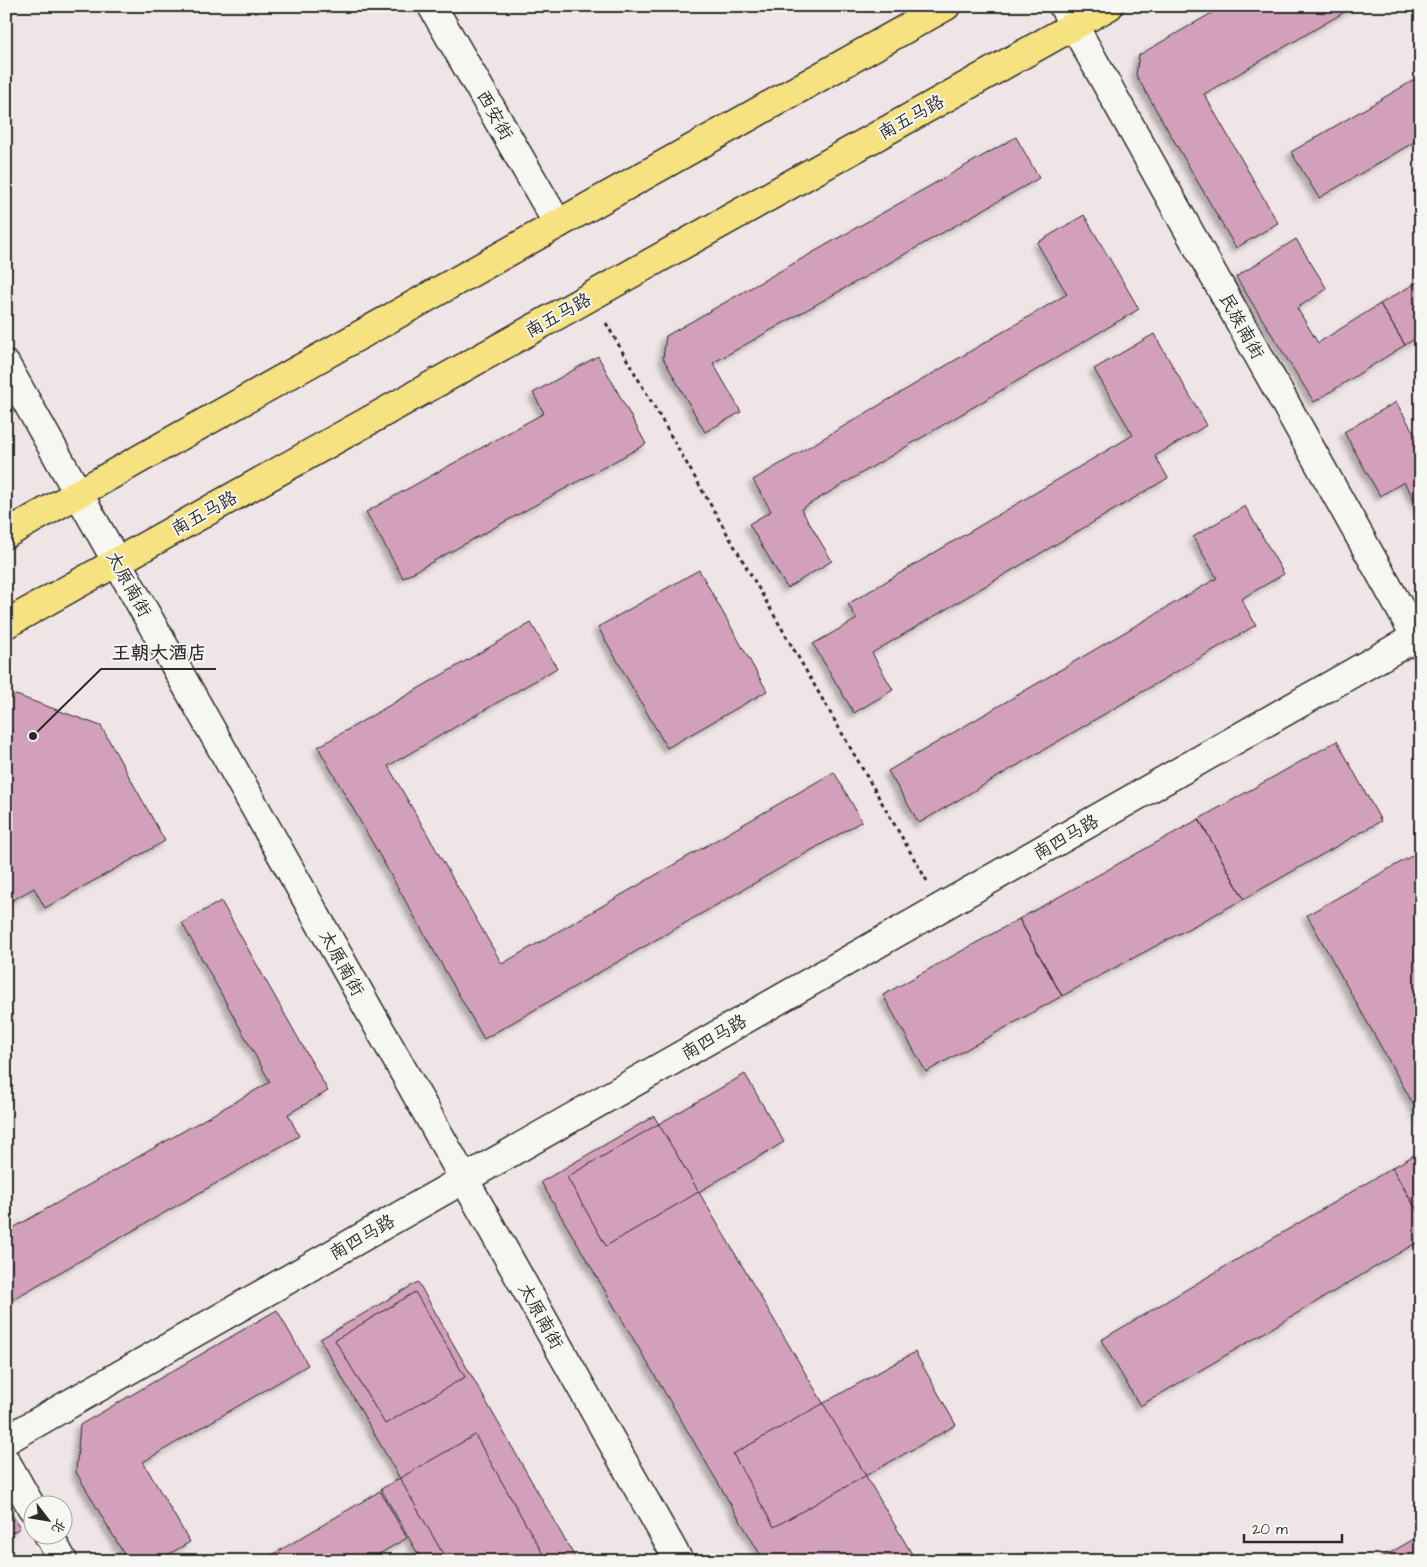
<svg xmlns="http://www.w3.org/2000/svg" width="1427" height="1567" viewBox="0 0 1427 1567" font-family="'Architects Daughter','LXGW WenKai TC',sans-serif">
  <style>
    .building { fill: #d3a0bb; stroke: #2b2b2b; filter: url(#shadow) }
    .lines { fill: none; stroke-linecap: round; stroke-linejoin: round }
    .street-casing { stroke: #2b2b2b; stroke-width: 31 }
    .primary-casing { stroke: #2b2b2b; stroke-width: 31 }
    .path { stroke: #2b2b2b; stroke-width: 3; stroke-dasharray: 4 4; stroke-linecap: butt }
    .street { stroke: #f6f6f2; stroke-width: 28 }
    .primary { stroke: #f7e281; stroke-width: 28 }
    .labels { text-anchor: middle; stroke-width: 4; stroke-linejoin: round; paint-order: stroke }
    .street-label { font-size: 18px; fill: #2b2b2b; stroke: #f6f6f2 }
    .leader { fill: none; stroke: #2b2b2b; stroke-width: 2 }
    .callout-dot { fill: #2b2b2b; stroke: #f6f6f2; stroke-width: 2 }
    .callout-label { font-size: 19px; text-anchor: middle; font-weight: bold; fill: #2b2b2b; stroke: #f6f6f2; stroke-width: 4; stroke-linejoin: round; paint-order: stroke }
  </style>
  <defs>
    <filter id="shadow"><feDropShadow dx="-4.5" dy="4.5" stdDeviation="2.5" flood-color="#0004"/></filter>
  </defs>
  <rect width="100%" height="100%" fill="#efe5e7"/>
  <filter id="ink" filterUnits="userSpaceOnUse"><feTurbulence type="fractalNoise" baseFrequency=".02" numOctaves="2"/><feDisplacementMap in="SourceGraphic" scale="10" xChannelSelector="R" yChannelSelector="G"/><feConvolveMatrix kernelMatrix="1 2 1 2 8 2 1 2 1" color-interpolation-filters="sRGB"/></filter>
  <g filter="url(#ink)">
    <path class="building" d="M1224,6H1355L1204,94L1278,223L1236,248L1136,75L1139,55Z
      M1421,76V138L1319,198L1291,152Z
      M1016,137L1039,178L713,363L741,412L705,432L663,358L666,336Z
      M1084,215L1139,309L801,509L832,561L787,588L749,524L771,511L753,480L1067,294L1037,243Z
      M1296,239L1327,289L1297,308L1318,343L1380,304L1405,345L1314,402L1236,277Z
      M1421,280V335L1405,345L1380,304Z
      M1154,334L1207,425L1155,456L1168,478L872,653L893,690L854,713L813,644L857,619L848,604L1133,435L1094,369Z
      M598,356L646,444L403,578L366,512L544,413L533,393Z
      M1396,402L1421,445V511L1404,482L1380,496L1344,432Z
      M1245,506L1284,574L1241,599L1256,625L919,823L888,771L1217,578L1193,537Z
      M699,570L767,691L667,748L598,627Z
      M531,623L557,668L388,766L502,964L834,772L862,821L484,1039L318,747Z
      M16,695L101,726L165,841L45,908L34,888L6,904V700Z
      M1337,741L1381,821L1244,899L1199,819Z
      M1199,819L1244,899L1062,996L1019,919Z
      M1419,852L1421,855V1118L1307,915Z
      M221,901L328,1091L288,1114L299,1136L6,1303V1216L13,1228L270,1082L182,923Z
      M1019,919L1062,996L926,1072L883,995Z
      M745,1074L784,1142L606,1246L567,1177Z
      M654,1116L916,1561H764L541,1182Z
      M1421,1151V1217L1392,1168Z
      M1392,1168L1421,1217V1240L1140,1406L1101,1340Z
      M418,1282L577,1561H447L320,1339Z
      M415,1292L465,1377L385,1424L335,1340Z
      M277,1310L308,1365L143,1462L190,1542L157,1561H128L76,1472L80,1425Z
      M915,1352L956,1425L774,1527L733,1454Z
      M475,1435L547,1561H422L381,1489Z
      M380,1491L407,1538L367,1561H262Z
      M6,1504L20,1528L6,1536Z
      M1421,1535V1561H1376Z"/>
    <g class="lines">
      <defs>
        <path id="street" d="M432,6L558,224
          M1063,6L1421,646
          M6,365L679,1561
          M6,1440L1421,634
          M6,1462L32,1508
          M48,1534L63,1561"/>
        <path id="primary" d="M6,534L946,6
          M6,624L1109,6"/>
      </defs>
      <use href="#street" class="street-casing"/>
      <use href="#primary" class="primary-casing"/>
      <path class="path" d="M606,323L927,881"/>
      <use href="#street" class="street"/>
      <use href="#primary" class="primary"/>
    </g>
  </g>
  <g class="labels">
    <g class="street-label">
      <text transform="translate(495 115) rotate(60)" y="6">西安街</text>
      <text transform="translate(911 117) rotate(-29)" y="6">南五马路</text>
      <text transform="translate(558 315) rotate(-29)" y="6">南五马路</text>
      <text transform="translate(1242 326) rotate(61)" y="6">民族南街</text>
      <text transform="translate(204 513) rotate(-29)" y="6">南五马路</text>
      <text transform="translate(129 584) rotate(61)" y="6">太原南街</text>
      <text transform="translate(1066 837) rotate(-30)" y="6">南四马路</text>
      <text transform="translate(342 963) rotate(61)" y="6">太原南街</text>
      <text transform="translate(714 1037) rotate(-30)" y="6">南四马路</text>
      <text transform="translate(362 1237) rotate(-30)" y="6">南四马路</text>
      <text transform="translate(541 1316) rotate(61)" y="6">太原南街</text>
    </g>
  </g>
  <path class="leader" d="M33 736L101 669H216"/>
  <circle class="callout-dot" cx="33" cy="736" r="5"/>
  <g class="callout-label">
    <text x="159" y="659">王朝大酒店</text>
  </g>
  <rect width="1427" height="1567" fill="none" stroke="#f6f6f2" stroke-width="25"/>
  <rect x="12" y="12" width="1402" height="1542" fill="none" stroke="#2b2b2b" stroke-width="2" filter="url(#ink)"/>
  <g transform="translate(48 1520) rotate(121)"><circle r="24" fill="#f6f6f2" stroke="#a5a5a2"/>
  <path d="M0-4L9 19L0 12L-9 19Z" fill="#2b2b2b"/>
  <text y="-8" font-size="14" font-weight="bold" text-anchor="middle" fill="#2b2b2b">北</text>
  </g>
  <path d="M1244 1534v8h98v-8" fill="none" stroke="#2b2b2b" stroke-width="2.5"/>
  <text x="1252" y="1534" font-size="15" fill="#2b2b2b" stroke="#f6f6f2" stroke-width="4" paint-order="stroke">20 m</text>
</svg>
